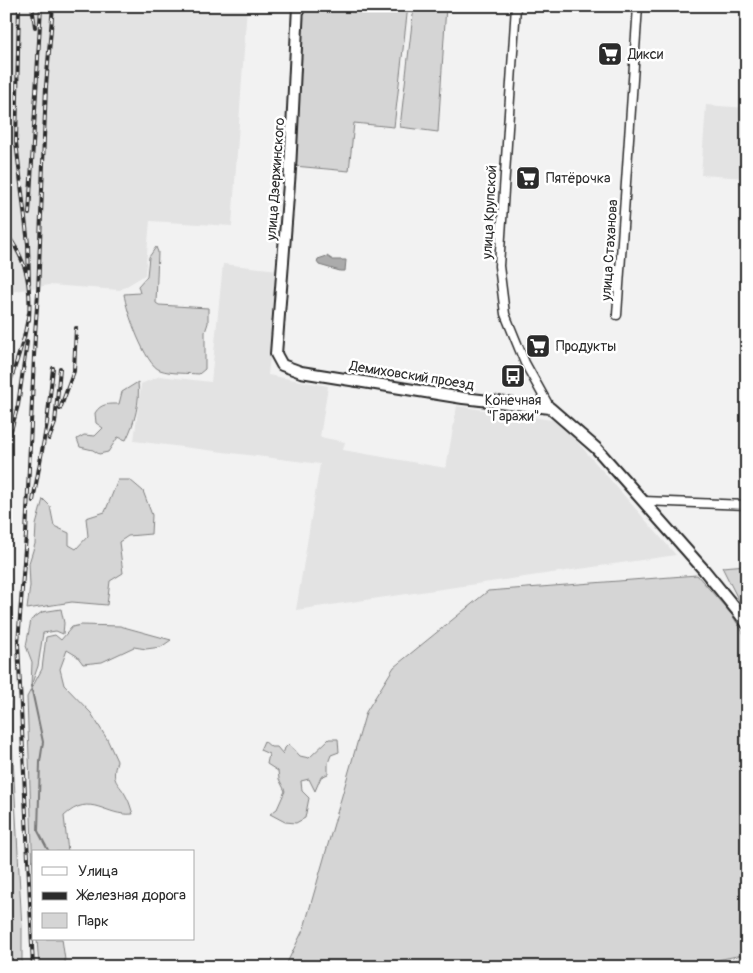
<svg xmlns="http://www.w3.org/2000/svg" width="753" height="973" viewBox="0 0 753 973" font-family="Pangolin,sans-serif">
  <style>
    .built { fill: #e3e3e3 }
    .green { fill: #d5d5d5; stroke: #808080 }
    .water { fill: #ababab; stroke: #787878 }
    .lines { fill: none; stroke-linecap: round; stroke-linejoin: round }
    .stream { stroke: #787878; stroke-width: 2 }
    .minor-casing { stroke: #2b2b2b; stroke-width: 11 }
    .major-casing { stroke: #2b2b2b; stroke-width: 14 }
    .minor { stroke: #fff; stroke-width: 8 }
    .major { stroke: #fff; stroke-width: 10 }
    .rail-casing { stroke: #2b2b2b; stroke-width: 4 }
    .rail { stroke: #fff; stroke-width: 2; stroke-dasharray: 5.5; stroke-linecap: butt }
    .labels { text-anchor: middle; stroke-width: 5; stroke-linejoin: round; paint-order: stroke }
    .poi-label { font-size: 14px; fill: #2b2b2b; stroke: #fff; text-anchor: start }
    .street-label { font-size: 14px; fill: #2b2b2b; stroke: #fff }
  </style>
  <rect width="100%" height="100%" fill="#f2f2f2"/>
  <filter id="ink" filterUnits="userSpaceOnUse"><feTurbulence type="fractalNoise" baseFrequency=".02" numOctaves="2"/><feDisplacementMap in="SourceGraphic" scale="10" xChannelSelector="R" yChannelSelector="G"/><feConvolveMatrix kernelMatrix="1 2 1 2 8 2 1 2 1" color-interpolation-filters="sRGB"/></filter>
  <g filter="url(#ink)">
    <path class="built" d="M6,6H247L232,226L150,221L145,275L120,290L49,285L6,293Z
      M706,105L747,108V178L701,175Z
      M223,264L279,270L268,375L328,386L320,437L345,442L343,450L446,468L457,406L559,421L676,555L296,610L320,464L134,441L141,384L160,376L211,382Z"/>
    <path class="green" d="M304,6H408L394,127L354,123L349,171L294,166Z
      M414,6H446L438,132L400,127Z
      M156,247L158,252L156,303L159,305L208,308V323L205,332V369L199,374C187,373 171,374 160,370C145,365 126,310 124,294L140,293L138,286L147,276L149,257Z
      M138,382C140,402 135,422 126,440L118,437L108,452L99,454L93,450L80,447L77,439L84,435L95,436L103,428L96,423L95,413C101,403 109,404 119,404L122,392Z
      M118,480H130L143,491L152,515L151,534L128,536L119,542L123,573L110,581L107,605L72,602L27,609L30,586L29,563L35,544L36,525L43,499L50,506L54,526L69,533V545L76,549L88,536L86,518L105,512Z
      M747,565V617L722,567Z
      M697,575L732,615L747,639V954L682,967H285L304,928L366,712L394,667L488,591Z
      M61,609L64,623L63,634L56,631L43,633L38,666L31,686L32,662L26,646L31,620L42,612Z
      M81,625L120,626L171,640L161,647L146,649L134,647L102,662L83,664L77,656L67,650L60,669L64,685L91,713L107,739L117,761C110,784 119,781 127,798C130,803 131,809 133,814C105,817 91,791 64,816L68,852H34V905L27,697L42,669L46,637L55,635L61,640L72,627Z
      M6,690L10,702L22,929V967H6Z
      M329,739H338L339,752L331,755L328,763V774L321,777L315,791L309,779L301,781L302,791L309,798L305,818L296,823L285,822L270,814L277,809L285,791L279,779L278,771L267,764L269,754L260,750L264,741L271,747H277L283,754L285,748L289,744L300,756L309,758Z
      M37,939H62L66,967H39Z"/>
    <path class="water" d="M327,256L333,260H346L345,271H340L319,265L317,262L318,259Z"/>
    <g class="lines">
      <path class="stream" d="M31,686L43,742L40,762L38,831L49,852"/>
      <defs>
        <path id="minor" d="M516,6L499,266L505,314L525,363L550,408
          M617,315L638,6
          M643,501L747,505"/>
        <path id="major" d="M298,6L290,170L276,354L282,365L301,372L463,398L550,408L596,448L643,501L704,570L739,613L747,624
          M733,967L747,964"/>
      </defs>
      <use href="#minor" class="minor-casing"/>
      <use href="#major" class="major-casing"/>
      <use href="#minor" class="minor"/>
      <use href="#major" class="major"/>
      <defs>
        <path id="rail" d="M19,6L16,142L28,244L29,283
          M32,6L35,27
          M29,214L41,6
          M6,233C28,262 31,285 29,320
          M6,395L24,338L29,313
          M60,409L74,371L76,328
          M49,439L55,423L60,368
          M6,449L18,405L27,342
          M33,501L47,423L53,368
          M33,967L18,643L26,535L35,334L38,293L46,86L53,6"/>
      </defs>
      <use href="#rail" class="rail-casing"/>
      <use href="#rail" class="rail"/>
    </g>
  </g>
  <defs>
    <symbol id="supermarket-square" viewBox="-11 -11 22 22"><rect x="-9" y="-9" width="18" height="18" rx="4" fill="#2b2b2b" stroke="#fff"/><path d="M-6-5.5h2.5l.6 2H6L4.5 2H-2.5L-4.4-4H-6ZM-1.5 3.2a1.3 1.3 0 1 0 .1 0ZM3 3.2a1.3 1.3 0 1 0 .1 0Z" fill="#fff"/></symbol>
    <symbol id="bus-square" viewBox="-11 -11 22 22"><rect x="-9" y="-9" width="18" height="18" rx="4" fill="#2b2b2b" stroke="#fff"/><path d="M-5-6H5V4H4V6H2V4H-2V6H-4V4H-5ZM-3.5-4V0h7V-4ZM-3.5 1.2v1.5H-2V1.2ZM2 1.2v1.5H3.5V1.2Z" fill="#fff"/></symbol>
  </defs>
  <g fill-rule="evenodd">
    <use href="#supermarket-square" x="596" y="40" width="28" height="28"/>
    <use href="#supermarket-square" x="514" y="164" width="28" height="28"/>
    <use href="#supermarket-square" x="524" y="332" width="28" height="28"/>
    <use href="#bus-square" x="499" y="362" width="28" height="28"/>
  </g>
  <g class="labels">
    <g class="poi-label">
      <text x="628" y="59">Дикси</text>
      <text x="546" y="183">Пятёрочка</text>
      <text x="556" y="351">Продукты</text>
      <text x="513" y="405" text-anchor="middle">Конечная<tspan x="513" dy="16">"Гаражи"</tspan></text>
    </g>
    <g class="street-label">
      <text transform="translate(275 179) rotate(-86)" y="5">улица Дзержинского</text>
      <text transform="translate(489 212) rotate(-87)" y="5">улица Крупской</text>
      <text transform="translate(609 250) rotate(-86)" y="5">улица Стаханова</text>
      <text transform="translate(412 375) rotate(9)" y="5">Демиховский проезд</text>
    </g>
  </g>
  <rect width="753" height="973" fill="none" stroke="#fff" stroke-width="25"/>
  <rect x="12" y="12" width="728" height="948" fill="none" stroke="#2b2b2b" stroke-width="2" filter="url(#ink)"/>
  <rect x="32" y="850" width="162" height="90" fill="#ffffff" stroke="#aaaaaa"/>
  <rect x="42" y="867" width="25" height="8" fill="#ffffff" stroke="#aaaaaa"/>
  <text x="78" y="876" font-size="15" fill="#2b2b2b">Улица</text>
  <rect x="42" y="892" width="25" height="8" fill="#2b2b2b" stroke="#aaaaaa"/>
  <text x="78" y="900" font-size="15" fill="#2b2b2b">Железная дорога</text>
  <rect x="42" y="913" width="25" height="15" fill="#d5d5d5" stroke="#aaaaaa"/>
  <text x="78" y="926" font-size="15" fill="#2b2b2b">Парк</text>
</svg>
